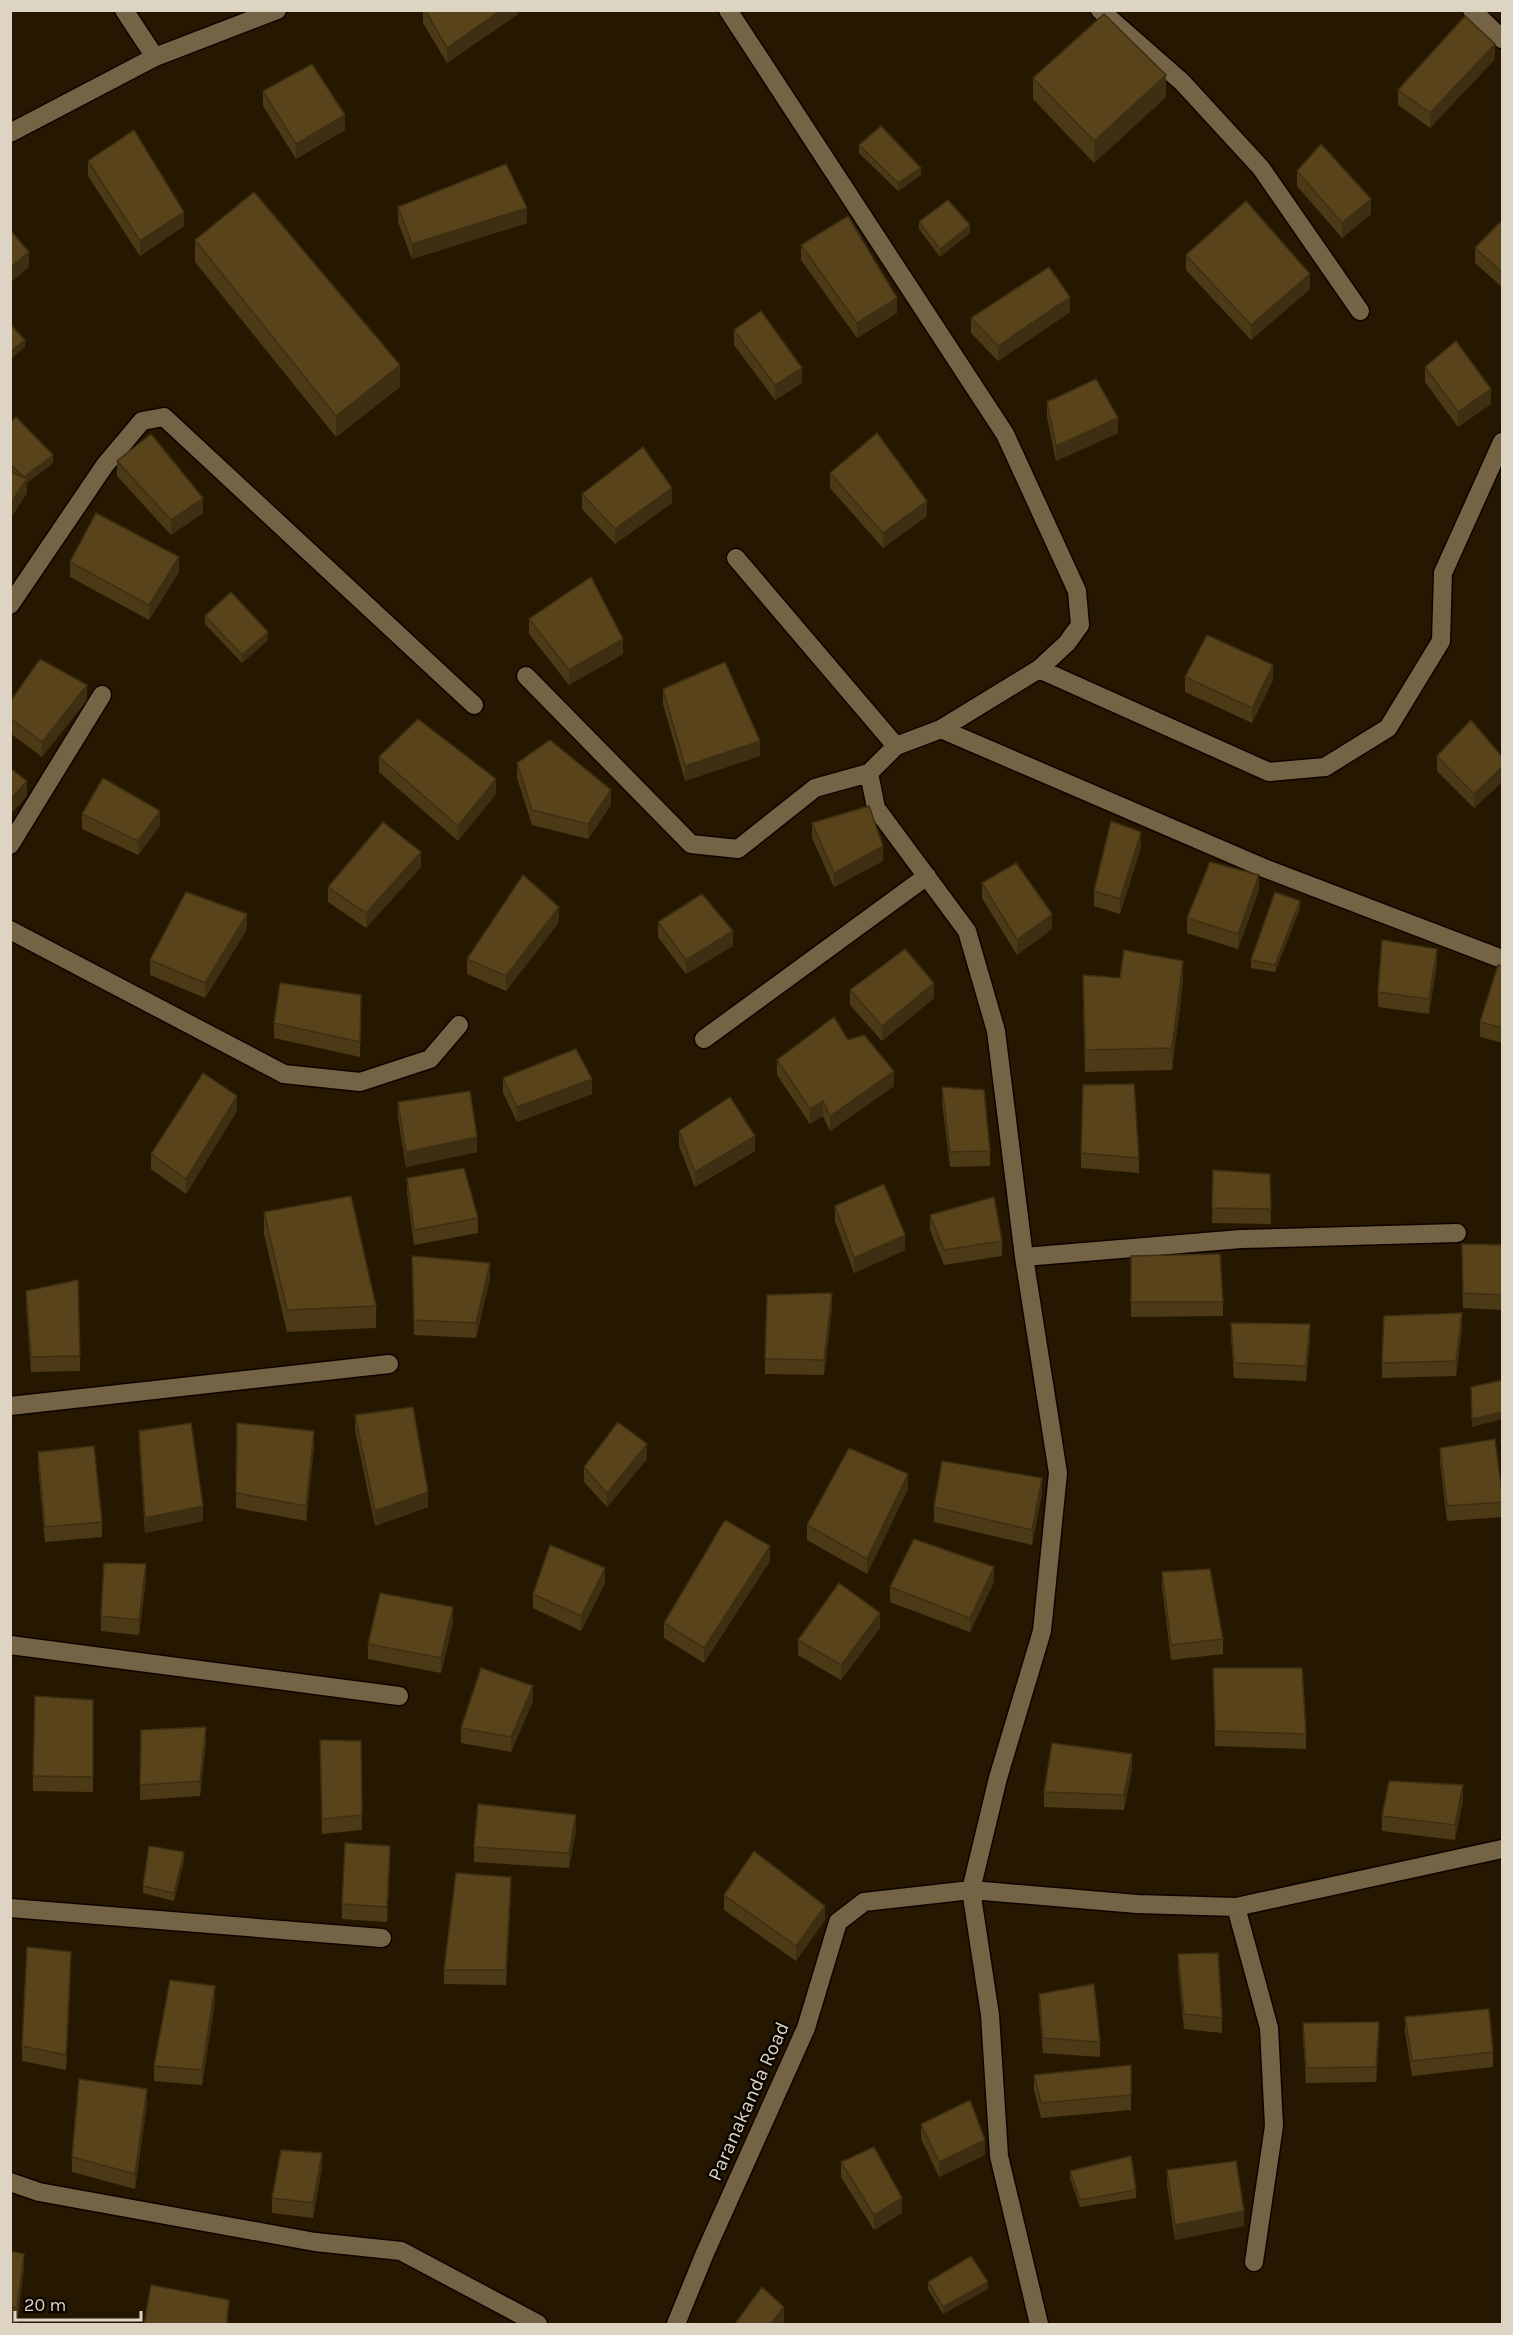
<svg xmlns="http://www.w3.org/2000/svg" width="1513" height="2335" viewBox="0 0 1513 2335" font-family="Karla,sans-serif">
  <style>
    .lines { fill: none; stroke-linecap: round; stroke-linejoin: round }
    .minor-casing { stroke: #0f0300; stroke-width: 21 }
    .minor { stroke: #746344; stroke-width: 18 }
    .wall { fill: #4c3a16 }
    .shaded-wall { fill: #3e2f12 }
    .building { fill: #58431a; stroke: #3e2f12; stroke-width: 1.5 }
    .labels { text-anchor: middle; stroke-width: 5; stroke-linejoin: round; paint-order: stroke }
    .street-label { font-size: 20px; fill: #ded4c4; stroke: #0a0500 }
  </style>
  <rect width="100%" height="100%" fill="#261800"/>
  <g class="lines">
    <defs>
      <path id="minor" d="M124,10L155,57
        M728,10L1005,434L1077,591L1080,625L1067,643L1039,669
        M1100,10L1182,82L1261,168L1360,311
        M1472,10L1502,39
        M10,133L155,57L277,10
        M736,558L896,746
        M10,605L105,465L142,421L164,417L474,705
        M526,676L691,844L738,849L815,788L869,773L896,746L941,729L1039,669L1269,772L1325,767L1388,728L1441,641L1443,573L1502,442
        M941,729L1264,868L1502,959
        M869,773L876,808L967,931L996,1031L1024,1257L1058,1473L1042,1631L998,1778L971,1890L1137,1904L1236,1907L1502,1849
        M10,845L102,695
        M10,930L284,1074L360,1082L430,1059L459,1025
        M704,1039L927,876
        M1024,1257L1241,1239L1457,1233
        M10,1406L389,1364
        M10,1645L399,1696
        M1236,1907L1269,2028L1274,2126L1254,2262
        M10,1908L382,1938
        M10,2182L39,2192L315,2242L401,2251L538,2324
        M676,2324L705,2253L806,2028L838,1922L864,1902L971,1890L990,2015L999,2156L1039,2324"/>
    </defs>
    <use href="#minor" class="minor-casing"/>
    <use href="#minor" class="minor"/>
  </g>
  <path class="wall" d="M423,10H518V14L447,63L423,23Z
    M1495,59L1430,128L1398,105V90Z
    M1033,78L1166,97L1094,163L1033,99Z
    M263,91L345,130L296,159L263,106Z
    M859,145L921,175L898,191L859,153Z
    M88,161L184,226L140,256L88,176Z
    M1297,171L1371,214L1342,238L1297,186Z
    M398,207L527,223L412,259L398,222Z
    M919,222L970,233L940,257L919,229Z
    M1503,225V288L1475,263V248Z
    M195,240L400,387L336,437L195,262Z
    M801,245L897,313L857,338L801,260Z
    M1186,255L1310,289L1251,340L1186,270Z
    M1070,312L998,361L971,333V318Z
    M734,330L802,383L775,400L734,345Z
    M1425,367L1491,404L1458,427L1425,382Z
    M1047,402L1118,433L1056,461L1047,417Z
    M10,423L53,463L27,483V493L10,519Z
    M117,461L203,513L171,535L117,476Z
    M830,473L927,516L883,548L830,488Z
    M582,494L672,503L615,544L582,509Z
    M70,562L179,572L149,620L70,577Z
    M205,616L268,640L242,663L205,624Z
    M529,619L623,654L569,685L529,634Z
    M1185,677L1273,680L1252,723L1185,692Z
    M663,689L760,756L685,781L663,704Z
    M87,700L42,757L10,733V702Z
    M1437,756L1503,758V781L1474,808L1437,771Z
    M379,757L496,794L458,841L379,772Z
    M517,763L611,805L588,839L532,825L517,778Z
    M82,814L160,826L138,855L82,829Z
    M812,823L883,861L834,887L812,838Z
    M1141,847L1120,914L1094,906V891Z
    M421,867L366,928L328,902V887Z
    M982,883L1052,929L1017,955L982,898Z
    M1259,890L1238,949L1187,933V918Z
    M1300,909L1275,972L1251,968V960Z
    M559,922L506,991L467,974V959Z
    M658,922L733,946L686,974L658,937Z
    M247,929L205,998L150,975V960Z
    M1437,964L1429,1014L1378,1007V992Z
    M1503,966V1043L1480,1037V1022Z
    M1183,982L1172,1070L1085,1072L1083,997Z
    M850,990L934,998L882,1041L850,1005Z
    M361,995L360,1057L274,1038V1023Z
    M848,1040L894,1086L830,1131L823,1116L810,1124L777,1075V1060Z
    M503,1078L592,1094L517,1122L503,1093Z
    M942,1087L990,1151V1166L950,1167L942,1102Z
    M398,1102L477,1152L406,1167L398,1117Z
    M237,1111L186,1194L151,1169V1154Z
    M679,1131L755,1151L695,1187L679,1146Z
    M1081,1153L1139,1158V1173L1081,1168Z
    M1213,1170L1270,1174L1271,1224L1212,1223Z
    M407,1178L478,1218V1233L414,1245L407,1193Z
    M835,1206L905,1250L854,1273L835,1221Z
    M264,1212L376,1306V1328L287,1332L264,1234Z
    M930,1215L1002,1241V1256L944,1265L930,1230Z
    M1462,1244L1503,1245V1310L1463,1308Z
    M412,1256L490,1278L476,1338L414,1335Z
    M1131,1256L1223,1302V1316L1131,1317Z
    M26,1291L80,1356V1371L31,1372L26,1306Z
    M832,1308L824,1375L765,1374V1359Z
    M1231,1323L1310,1339L1306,1381L1234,1378L1231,1338Z
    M1462,1328L1456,1376L1382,1378V1363Z
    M355,1415L428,1507L375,1526L355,1430Z
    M237,1423L314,1446L306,1521L236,1508Z
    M139,1431L203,1521L145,1533L139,1446Z
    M1440,1448L1503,1500V1517L1447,1521L1440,1463Z
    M38,1452L102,1522V1537L45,1542L38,1467Z
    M647,1459L607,1507L584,1482V1467Z
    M908,1489L867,1574L807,1540V1525Z
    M1042,1493L1032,1545L934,1522V1507Z
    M770,1561L704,1663L664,1638V1623Z
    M1162,1572L1223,1639V1654L1171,1660L1162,1587Z
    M146,1579L139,1635L101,1631V1616Z
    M994,1582L970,1632L890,1602V1587Z
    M605,1583L581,1631L533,1608V1594Z
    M453,1622L441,1673L368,1659V1644Z
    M880,1628L841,1680L798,1655V1640Z
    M1213,1668L1306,1734V1749L1215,1746Z
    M93,1700V1792L33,1791V1776Z
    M533,1701L511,1752L461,1743V1728Z
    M141,1730L206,1742L200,1796L140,1800Z
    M320,1740L361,1741L362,1830L322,1834Z
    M1132,1769L1124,1810L1044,1807V1792Z
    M1463,1800L1455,1840L1382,1831V1816Z
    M576,1830L569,1868L474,1862V1847Z
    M184,1860L174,1901L143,1893V1886Z
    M390,1861L387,1922L342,1919V1904Z
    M511,1892L506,1985L444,1984V1970Z
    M724,1895L825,1920L796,1961L724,1910Z
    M1178,1954L1222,2018V2033L1184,2029L1178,1969Z
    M71,1967L66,2070L22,2061V2046Z
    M1039,1994L1100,2042V2057L1043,2053L1039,2009Z
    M215,2001L202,2085L154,2081V2066Z
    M1405,2017L1493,2052V2067L1412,2076L1405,2032Z
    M1303,2023L1379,2037L1376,2082L1306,2083L1303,2038Z
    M1131,2065V2110L1041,2118L1034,2090V2075Z
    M147,2104L135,2189L72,2172V2157Z
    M921,2124L985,2155L939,2177L921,2139Z
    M841,2162L902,2213L874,2230L841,2177Z
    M322,2168L313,2218L272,2213V2198Z
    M1167,2170L1244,2226L1175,2240L1167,2185Z
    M1070,2171L1136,2190V2198L1080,2207L1070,2178Z
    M10,2251L24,2269L17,2323L10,2322Z
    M928,2282L988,2289L943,2314L928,2289Z"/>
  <path class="shaded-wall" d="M501,10H518V14L447,63V48Z
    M1495,44V59L1430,128V113Z
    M1166,75V97L1094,163V141Z
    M345,115V130L296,159V144Z
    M921,168V175L898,191V183Z
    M1371,199V214L1342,238V223Z
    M527,208V223L412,259V244Z
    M184,212V226L140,256V241Z
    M970,225V233L940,257V249Z
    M29,252V267L10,283V268Z
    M1310,274V289L1251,340V325Z
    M1070,297V312L998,361V346Z
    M897,298V313L857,338V323Z
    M25,340V347L10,360V352Z
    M400,365V387L336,437V416Z
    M802,368V383L775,400V385Z
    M1491,389V404L1458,427V412Z
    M1118,418V433L1056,461V446Z
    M53,455V463L27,483V493L10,519V504L24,477Z
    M672,488V503L615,544V529Z
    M203,498V513L171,535V520Z
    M927,501V516L883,548V533Z
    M179,557V572L149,620V605Z
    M268,632V640L242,663V655Z
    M623,639V654L569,685V670Z
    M1273,665V680L1252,723V708Z
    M87,685V700L42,757V742Z
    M760,741V756L685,781V766Z
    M1503,766V781L1474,808V794Z
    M496,779V794L458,841V826Z
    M27,781V796L10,815V800Z
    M611,790V805L588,839V824Z
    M160,811V826L138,855V841Z
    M1141,832V847L1120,914V899Z
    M883,846V861L834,887V873Z
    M421,852V867L366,928V913Z
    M1259,875V890L1238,949V934Z
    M1300,901V909L1275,972V965Z
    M559,907V922L506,991V976Z
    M247,914V929L205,998V983Z
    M1052,914V929L1017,955V940Z
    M733,931V946L686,974V960Z
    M1437,949V964L1429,1014V999Z
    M1183,961V982L1172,1070V1048Z
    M934,983V998L882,1041V1026Z
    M894,1071V1086L830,1131V1116Z
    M592,1079V1094L517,1122V1107Z
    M237,1096V1111L186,1194V1179Z
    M823,1101V1116L810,1124V1109Z
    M755,1136V1151L695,1187V1172Z
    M477,1137V1152L406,1167V1152Z
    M905,1235V1250L854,1273V1258Z
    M490,1263V1278L476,1338V1323Z
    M832,1293V1308L824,1375V1360Z
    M1462,1313V1328L1456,1376V1361Z
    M1310,1324V1339L1306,1381V1366Z
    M1503,1412V1419L1472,1427V1419Z
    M314,1431V1446L306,1521V1506Z
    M647,1444V1459L607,1507V1493Z
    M908,1474V1489L867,1574V1559Z
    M1042,1478V1493L1032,1545V1530Z
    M428,1492V1507L375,1526V1511Z
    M203,1506V1521L145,1533V1518Z
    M770,1546V1561L704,1663V1648Z
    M146,1564V1579L139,1635V1620Z
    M994,1567V1582L970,1632V1618Z
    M605,1568V1583L581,1631V1616Z
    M453,1607V1622L441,1673V1658Z
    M880,1613V1628L841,1680V1665Z
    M533,1686V1701L511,1752V1737Z
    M206,1727V1742L200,1796V1781Z
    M1132,1754V1769L1124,1810V1795Z
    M1463,1785V1800L1455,1840V1825Z
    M576,1815V1830L569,1868V1853Z
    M390,1846V1861L387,1922V1907Z
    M184,1852V1860L174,1901V1893Z
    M511,1877V1892L506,1985V1970Z
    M825,1906V1920L796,1961V1946Z
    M71,1952V1967L66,2070V2055Z
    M215,1986V2001L202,2085V2070Z
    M1379,2022V2037L1376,2082V2067Z
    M147,2089V2104L135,2189V2174Z
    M985,2140V2155L939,2177V2162Z
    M322,2153V2168L313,2218V2203Z
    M902,2198V2213L874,2230V2215Z
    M1244,2211V2226L1175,2240V2225Z
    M24,2254V2269L17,2323V2308Z
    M988,2282V2289L943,2314V2307Z
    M229,2300L228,2325H226Z
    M784,2307V2322L782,2325H770Z"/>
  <path class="building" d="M425,10H501L447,48Z
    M1104,14L1166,75L1094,141L1033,78Z
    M1465,16L1495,44L1430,113L1398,90Z
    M312,64L345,115L296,144L263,91Z
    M881,126L921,168L898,183L859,145Z
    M134,130L184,212L140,241L88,161Z
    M1321,144L1371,199L1342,223L1297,171Z
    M506,164L527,208L412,244L398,207Z
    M254,192L400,365L336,416L195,240Z
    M948,200L970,225L940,249L919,222Z
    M1246,201L1310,274L1251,325L1186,255Z
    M848,216L897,298L857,323L801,245Z
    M1500,222L1503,225V273L1475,248Z
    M10,230L29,252L10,268Z
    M1049,267L1070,297L998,346L971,318Z
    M761,311L802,368L775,385L734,330Z
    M10,324L25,340L10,352Z
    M1456,341L1491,389L1458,412L1425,367Z
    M1096,379L1118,418L1056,446L1047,402Z
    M16,417L53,455L24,477L10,464V423Z
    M877,433L927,501L883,533L830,473Z
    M151,434L203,498L171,520L117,461Z
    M643,447L672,488L615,529L582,494Z
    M10,471L27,479L10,504Z
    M96,513L179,557L149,605L70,562Z
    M591,577L623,639L569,670L529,619Z
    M231,592L268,632L242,655L205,616Z
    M1207,635L1273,665L1252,708L1185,677Z
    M40,659L87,685L42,742L10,718V702Z
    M725,662L760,741L685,766L663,689Z
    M418,719L496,779L458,826L379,757Z
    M1471,720L1503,758V766L1474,794L1437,756Z
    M550,740L611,790L588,824L532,810L517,763Z
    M10,768L27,781L10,800Z
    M103,778L160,811L138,841L82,814Z
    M869,806L883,846L834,873L812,823Z
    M1111,821L1141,832L1120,899L1094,891Z
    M383,822L421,852L366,913L328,887Z
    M1210,862L1259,875L1238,934L1187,918Z
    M1016,863L1052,914L1017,940L982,883Z
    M523,875L559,907L506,976L467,959Z
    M186,892L247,914L205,983L150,960Z
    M1275,892L1300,901L1275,965L1251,960Z
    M702,894L733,931L686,960L658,922Z
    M1382,940L1437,949L1429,999L1378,992Z
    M905,949L934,983L882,1026L850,990Z
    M1124,950L1183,961L1172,1048L1085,1050L1083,975L1120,978Z
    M1498,965L1503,966V1028L1480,1022Z
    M280,983L361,995L360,1042L274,1023Z
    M834,1017L848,1040L864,1035L894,1071L830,1116L823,1101L810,1109L777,1060Z
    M576,1049L592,1079L517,1107L503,1078Z
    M203,1073L237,1096L186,1179L151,1154Z
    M1134,1084L1139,1158L1081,1153L1083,1085Z
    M942,1087L984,1090L990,1151L950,1152Z
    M470,1091L477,1137L406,1152L398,1102Z
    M730,1097L755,1136L695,1172L679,1131Z
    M464,1168L478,1218L414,1230L407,1178Z
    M1213,1170L1270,1174L1271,1209L1212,1208Z
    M884,1184L905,1235L854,1258L835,1206Z
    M351,1196L376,1306L287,1310L264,1212Z
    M994,1197L1002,1241L944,1250L930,1215Z
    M1462,1244L1503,1245V1295L1463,1293Z
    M1220,1254L1223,1302H1131V1256Z
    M412,1256L490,1263L476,1323L414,1320Z
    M78,1280L80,1356L31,1357L26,1291Z
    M832,1293L824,1360L765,1359L767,1295Z
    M1462,1313L1456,1361L1382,1363L1384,1316Z
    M1231,1323L1310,1324L1306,1366L1234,1363Z
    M1503,1380V1412L1472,1419L1471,1387Z
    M413,1407L428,1492L375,1511L355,1415Z
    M618,1422L647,1444L607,1493L584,1467Z
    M191,1423L203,1506L145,1518L139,1431Z
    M237,1423L314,1431L306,1506L236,1493Z
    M1495,1439L1503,1502L1447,1506L1440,1448Z
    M94,1446L102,1522L45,1527L38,1452Z
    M849,1448L908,1474L867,1559L807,1525Z
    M942,1461L1042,1478L1032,1530L934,1507Z
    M725,1520L770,1546L704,1648L664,1623Z
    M914,1539L994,1567L970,1618L890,1587Z
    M550,1545L605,1568L581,1616L533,1594Z
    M104,1563L146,1564L139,1620L101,1616Z
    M1210,1569L1223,1639L1171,1645L1162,1572Z
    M839,1583L880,1613L841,1665L798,1640Z
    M380,1593L453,1607L441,1658L368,1644Z
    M481,1668L533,1686L511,1737L461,1728Z
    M1213,1668H1302L1306,1734L1215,1731Z
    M35,1696L93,1700V1777L33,1776Z
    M206,1727L200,1781L140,1785L141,1730Z
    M320,1740L361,1741L362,1815L322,1819Z
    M1052,1743L1132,1754L1124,1795L1044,1792Z
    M1389,1781L1463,1785L1455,1825L1382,1816Z
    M478,1804L576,1815L569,1853L474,1847Z
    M345,1843L390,1846L387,1907L342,1904Z
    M149,1846L184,1852L174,1893L143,1886Z
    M754,1851L825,1906L796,1946L724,1895Z
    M456,1873L511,1877L506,1970H444Z
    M27,1947L71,1952L66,2055L22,2046Z
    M1218,1953L1222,2018L1184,2014L1178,1954Z
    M170,1980L215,1986L202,2070L154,2066Z
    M1094,1984L1100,2042L1043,2038L1039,1994Z
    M1489,2009L1493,2052L1412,2061L1405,2017Z
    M1379,2022L1376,2067L1306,2068L1303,2023Z
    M1131,2065V2095L1041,2103L1034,2075Z
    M79,2079L147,2089L135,2174L72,2157Z
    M970,2100L985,2140L939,2162L921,2124Z
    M874,2147L902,2198L874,2215L841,2162Z
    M281,2150L322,2153L313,2203L272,2198Z
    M1131,2156L1136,2190L1080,2200L1070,2171Z
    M1236,2161L1244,2211L1175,2225L1167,2170Z
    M10,2251L24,2254L17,2308L10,2307Z
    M971,2256L988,2282L943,2307L928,2282Z
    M151,2285L229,2300L226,2325H144Z
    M762,2287L784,2307L770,2325H734Z"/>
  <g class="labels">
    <g class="street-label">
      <text transform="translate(748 2101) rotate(-66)" y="7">Paranakanda Road</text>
    </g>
  </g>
  <rect width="1513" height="2335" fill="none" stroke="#ded4c4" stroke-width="24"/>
  <path d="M15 2311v9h126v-9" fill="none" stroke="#ded4c4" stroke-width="3"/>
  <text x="24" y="2311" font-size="18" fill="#ded4c4" stroke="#0a0500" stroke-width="4.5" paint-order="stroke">20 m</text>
</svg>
